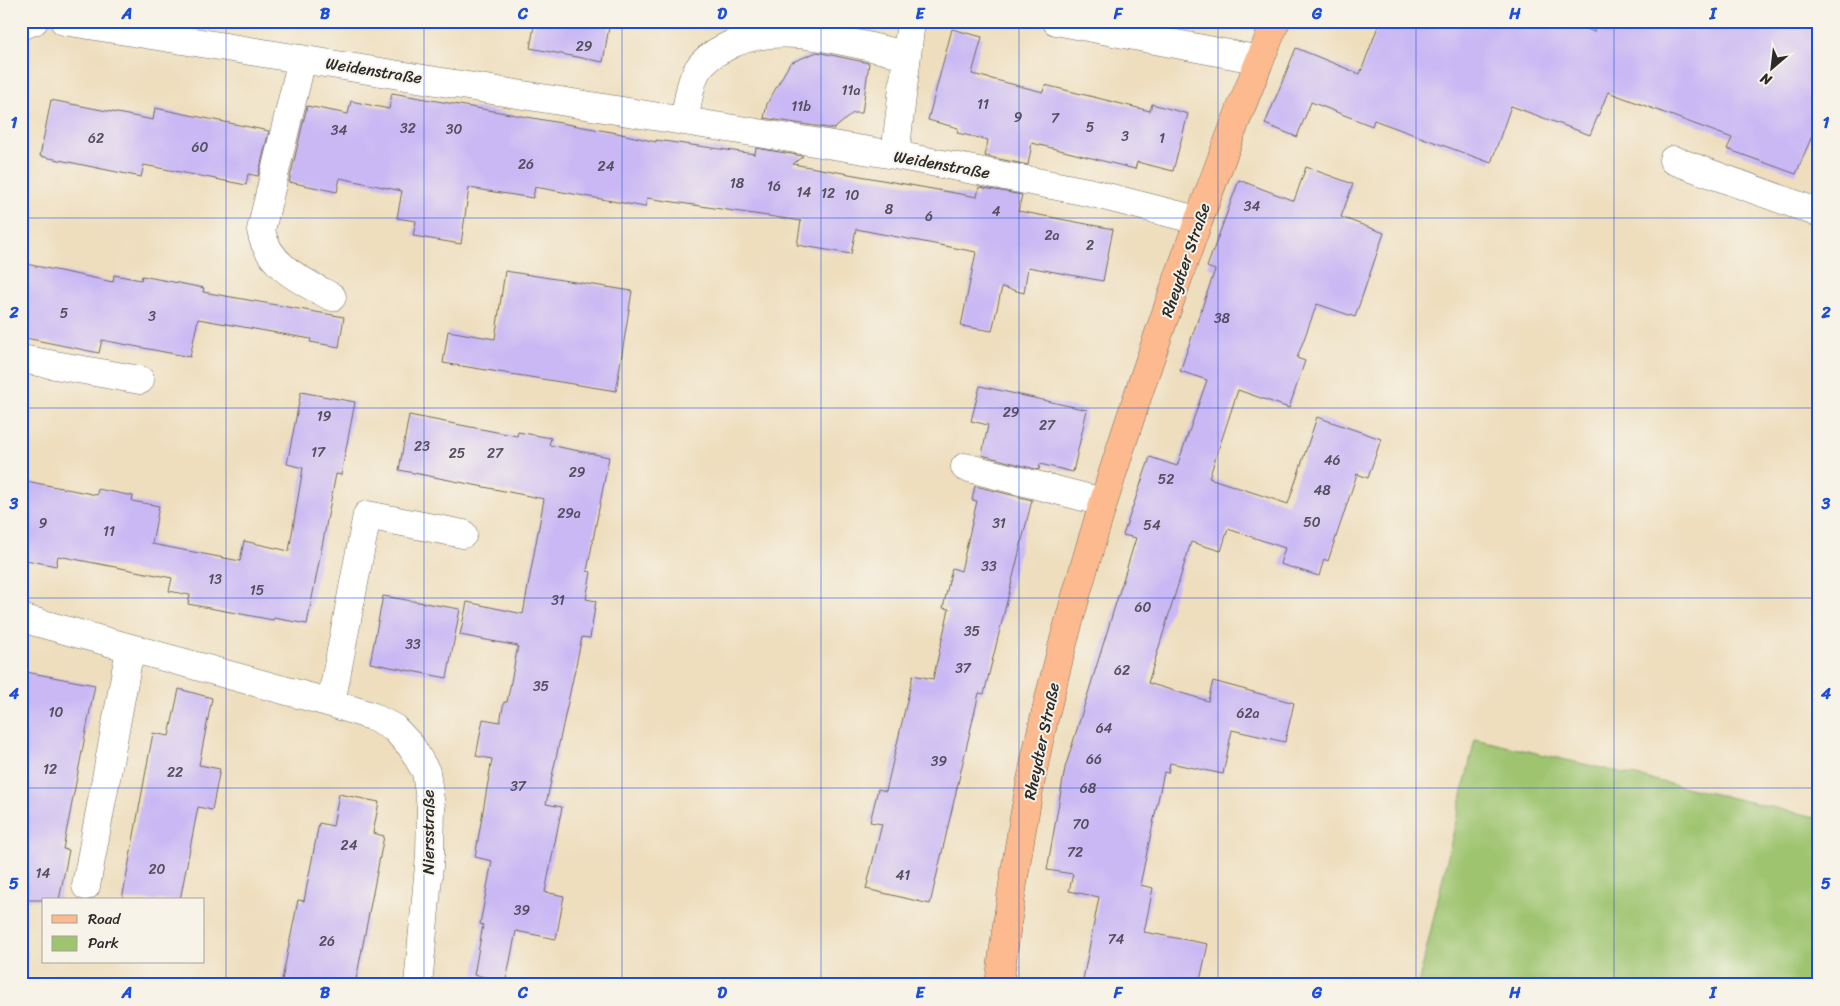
<svg xmlns="http://www.w3.org/2000/svg" width="1840" height="1006" viewBox="0 0 1840 1006" font-family="Sriracha,sans-serif">
  <style>
    .green { fill: #9ec46f; stroke: #64784d }
    .building { fill: #c9b8f4 }
    .lines { fill: none; stroke-linecap: round; stroke-linejoin: round }
    .minor-casing { stroke: #6f6a5e; stroke-width: 29 }
    .major-casing { stroke: #6f6a5e; stroke-width: 29 }
    .minor { stroke: #fff; stroke-width: 28 }
    .major { stroke: #fcba8e; stroke-width: 28 }
    .grid { fill: none; stroke: #1d4ed8; stroke-width: 1; stroke-opacity: 0.55 }
    .labels { text-anchor: middle; stroke-width: 4; stroke-linejoin: round; paint-order: stroke }
    .number-label { font-size: 14px; fill: #524e5d }
    .street-label { font-size: 16px; fill: #2b2b2b; stroke: #f7f3e8 }
    .neatline { fill: none; stroke: #1d4ed8; stroke-width: 2 }
    .grid-label { font-size: 16px; text-anchor: middle; font-weight: bold; fill: #1d4ed8 }
  </style>
  <rect width="100%" height="100%" fill="#f7f3e8"/>
  <filter id="ink" filterUnits="userSpaceOnUse"><feTurbulence type="fractalNoise" baseFrequency=".02" numOctaves="2"/><feDisplacementMap in="SourceGraphic" scale="10" xChannelSelector="R" yChannelSelector="G"/><feConvolveMatrix kernelMatrix="1 2 1 2 8 2 1 2 1" color-interpolation-filters="sRGB"/></filter>
  <filter id="wash" filterUnits="userSpaceOnUse"><feTurbulence type="fractalNoise" baseFrequency=".0096" numOctaves="4" result="noise"/><feDisplacementMap in="SourceGraphic" scale="20" xChannelSelector="R" yChannelSelector="G"/><feGaussianBlur stdDeviation="1.12" result="paint"/><feColorMatrix in="noise" values="0 0 0 0 0 0 0 0 0 0 0 0 0 0 0 0 0 1.4 0 .05"/><feComposite in="paint" operator="in"/></filter>
  <g filter="url(#wash)">
    <rect width="100%" height="100%" fill="#eedebe"/>
    <path class="green" d="M1475,739L1819,818V985H1418Z"/>
    <g id="blocks">
      <path class="building" d="M535,21H610L603,62L530,48Z
        M1380,21H1567L1594,32L1596,21H1819V119L1796,174L1727,149L1732,138L1608,92L1590,135L1511,106L1491,163L1374,120L1372,126L1311,102L1297,137L1265,124L1296,48L1360,74Z
        M952,29L982,37L972,74L1043,92L1045,85L1150,111L1152,104L1188,114L1173,171L1137,162L1135,169L1032,143L1028,165L985,156L988,140L957,133L958,128L928,120Z
        M817,52L869,63L862,113H853L834,129L764,118L767,104L790,63Z
        M392,93L617,133L656,142V140L755,154L756,148L803,156L793,164L977,197L979,187L1022,195L1018,211L1113,229L1103,281L1028,267L1024,293L1002,287L992,331L961,326L976,252L856,229L851,254L797,245L801,221L647,198L645,207L535,187L533,198L469,188L461,244L413,236L416,221L397,218L402,191L340,178L337,192L289,182L307,106L348,114L351,101L389,109Z
        M51,100L153,120L155,108L269,131L258,176L248,174L246,185L144,165L141,177L40,156Z
        M1306,167L1353,184L1341,217L1384,233L1355,317L1317,304L1297,358L1305,361L1289,408L1238,390L1209,478L1288,504L1317,417L1381,439L1368,478L1357,474L1328,561L1324,559L1319,576L1280,564L1285,548L1228,529L1221,551L1191,542L1148,683L1208,701L1213,681L1294,703L1285,742L1232,730L1223,774L1170,763L1168,773L1164,772L1140,885L1153,888L1144,932L1208,944L1199,985H1082L1099,897L1069,891L1073,874L1047,870L1065,768L1136,538L1123,535L1150,457L1177,466L1207,380L1180,371L1215,270L1207,267L1239,180L1294,201Z
        M26,264L113,282L114,275L141,280L142,276L204,288L203,292L344,317L339,347L310,342L311,339L198,319L190,357L102,340L99,353L21,337V288Z
        M505,271L632,291L616,391L443,363L448,331L495,339Z
        M980,386L1087,410L1073,472L1040,464L1039,470L982,455L988,425L971,421Z
        M301,392L355,402L341,475L336,474L307,624L274,618L273,620L188,604L190,595L169,591L172,578L58,556L56,566L21,559V480L97,495L98,489L133,496L132,501L159,506L152,544L240,561L244,541L289,551L303,468L287,464Z
        M409,415L517,436L518,432L551,438L549,445L609,457L587,571L591,572L586,599L596,601L590,638L582,637L546,804L562,807L545,892L564,896L556,939L516,931L506,981L474,975L483,925L480,924L492,861L475,857L492,759L476,756L483,719L500,722L504,702H507L518,646L460,635L467,602L523,614L544,499L399,470Z
        M975,486L1032,500L984,694L979,693L930,904L866,889L882,824L870,822L878,789L886,791L913,675L933,679L949,609L943,608L952,568L961,571L977,501L972,500Z
        M383,596L460,609L447,678L370,663Z
        M21,671L95,685L63,849L69,850L59,900H21Z
        M179,689L212,698L199,765L220,769L212,810L198,807L180,900H122L153,733L169,736Z
        M339,794L379,802L373,833L384,836L355,985H281L298,900L304,901L319,823L333,826Z"/>
    </g>
  </g>
  <g filter="url(#ink)">
    <use href="#blocks" fill-opacity="0" stroke="#6f6a5e" stroke-width="1"/>
    <g class="lines">
      <defs>
        <path id="minor" d="M64,21L895,155L1088,192L1197,220
          M1056,21L1260,60
          M21,26L34,21
          M302,59L261,230C267,266 304,282 332,297
          M684,121C688,105 689,83 698,69C704,60 714,53 724,48C777,17 850,44 907,55
          M895,155L911,21
          M1673,160L1819,213
          M21,359L140,380
          M965,467L1103,502
          M21,618L331,703L371,716L394,728L411,746L426,772L431,807L430,855L418,985
          M331,703L367,515L463,534
          M86,886L130,649"/>
        <path id="major" d="M999,985C1009,905 1021,825 1038,746C1069,606 1112,469 1159,333C1195,228 1233,124 1276,21"/>
      </defs>
      <use href="#minor" class="minor-casing"/>
      <use href="#major" class="major-casing"/>
      <use href="#minor" class="minor"/>
      <use href="#major" class="major"/>
    </g>
  </g>
  <path class="grid" d="M226,21V985M424,21V985M622,21V985M821,21V985M1019,21V985M1218,21V985M1416,21V985M1614,21V985M21,218H1819M21,408H1819M21,598H1819M21,788H1819"/>
  <g class="labels">
    <g class="number-label">
      <text x="584" y="51">29</text>
      <text x="851" y="95">11a</text>
      <text x="983" y="109">11</text>
      <text x="801" y="111">11b</text>
      <text x="1018" y="122">9</text>
      <text x="1055" y="123">7</text>
      <text x="1090" y="132">5</text>
      <text x="408" y="133">32</text>
      <text x="454" y="134">30</text>
      <text x="339" y="135">34</text>
      <text x="1125" y="141">3</text>
      <text x="96" y="143">62</text>
      <text x="1162" y="143">1</text>
      <text x="200" y="152">60</text>
      <text x="526" y="169">26</text>
      <text x="606" y="171">24</text>
      <text x="737" y="188">18</text>
      <text x="774" y="191">16</text>
      <text x="804" y="197">14</text>
      <text x="828" y="198">12</text>
      <text x="852" y="200">10</text>
      <text x="1252" y="211">34</text>
      <text x="889" y="214">8</text>
      <text x="996" y="216">4</text>
      <text x="929" y="221">6</text>
      <text x="1052" y="240">2a</text>
      <text x="1090" y="250">2</text>
      <text x="64" y="318">5</text>
      <text x="152" y="321">3</text>
      <text x="1222" y="323">38</text>
      <text x="1011" y="417">29</text>
      <text x="324" y="421">19</text>
      <text x="1047" y="430">27</text>
      <text x="422" y="451">23</text>
      <text x="318" y="457">17</text>
      <text x="457" y="458">25</text>
      <text x="495" y="458">27</text>
      <text x="1332" y="465">46</text>
      <text x="577" y="477">29</text>
      <text x="1166" y="484">52</text>
      <text x="1322" y="495">48</text>
      <text x="569" y="518">29a</text>
      <text x="1312" y="527">50</text>
      <text x="43" y="528">9</text>
      <text x="999" y="528">31</text>
      <text x="1152" y="530">54</text>
      <text x="109" y="536">11</text>
      <text x="989" y="571">33</text>
      <text x="215" y="584">13</text>
      <text x="257" y="595">15</text>
      <text x="558" y="605">31</text>
      <text x="1143" y="612">60</text>
      <text x="972" y="636">35</text>
      <text x="413" y="649">33</text>
      <text x="963" y="673">37</text>
      <text x="1122" y="675">62</text>
      <text x="541" y="691">35</text>
      <text x="56" y="717">10</text>
      <text x="1248" y="718">62a</text>
      <text x="1104" y="733">64</text>
      <text x="1094" y="764">66</text>
      <text x="939" y="766">39</text>
      <text x="50" y="774">12</text>
      <text x="175" y="777">22</text>
      <text x="518" y="791">37</text>
      <text x="1088" y="793">68</text>
      <text x="1081" y="829">70</text>
      <text x="349" y="850">24</text>
      <text x="1075" y="857">72</text>
      <text x="157" y="874">20</text>
      <text x="43" y="878">14</text>
      <text x="903" y="880">41</text>
      <text x="522" y="915">39</text>
      <text x="1116" y="944">74</text>
      <text x="327" y="946">26</text>
    </g>
    <g class="street-label">
      <text transform="translate(374 70) rotate(9)" y="6">Weidenstraße</text>
      <text transform="translate(942 164) rotate(10)" y="6">Weidenstraße</text>
      <text transform="translate(1185 260) rotate(-71)" y="6">Rheydter Straße</text>
      <text transform="translate(1041 741) rotate(-78)" y="6">Rheydter Straße</text>
      <text transform="translate(428 832) rotate(-90)" y="6">Niersstraße</text>
    </g>
  </g>
  <rect width="1840" height="1006" fill="none" stroke="#f7f3e8" stroke-width="55"/>
  <rect x="42" y="898" width="162" height="65" fill="#f7f3e8" stroke="#a5a39c"/>
  <rect x="52" y="915" width="25" height="8" fill="#fcba8e" stroke="#a5a39c"/>
  <text x="88" y="924" font-size="15" fill="#2b2b2b">Road</text>
  <rect x="52" y="936" width="25" height="15" fill="#9ec46f" stroke="#a5a39c"/>
  <text x="88" y="948" font-size="15" fill="#2b2b2b">Park</text>
  <g transform="translate(1772 68) rotate(208)" stroke="#f7f3e8" stroke-width="4" paint-order="stroke">
  <path d="M0-4L9 19L0 12L-9 19Z" fill="#2b2b2b"/>
  <text y="-8" font-size="14" font-weight="bold" text-anchor="middle" fill="#2b2b2b">N</text>
  </g>
  <rect x="28" y="28" width="1784" height="950" class="neatline"/>
  <g class="grid-label">
    <text x="127" y="19">A</text>
    <text x="325" y="19">B</text>
    <text x="523" y="19">C</text>
    <text x="722" y="19">D</text>
    <text x="920" y="19">E</text>
    <text x="1118" y="19">F</text>
    <text x="1317" y="19">G</text>
    <text x="1515" y="19">H</text>
    <text x="1713" y="19">I</text>
    <text x="14" y="128">1</text>
    <text x="1826" y="128">1</text>
    <text x="14" y="318">2</text>
    <text x="1826" y="318">2</text>
    <text x="14" y="509">3</text>
    <text x="1826" y="509">3</text>
    <text x="14" y="699">4</text>
    <text x="1826" y="699">4</text>
    <text x="14" y="889">5</text>
    <text x="1826" y="889">5</text>
    <text x="127" y="998">A</text>
    <text x="325" y="998">B</text>
    <text x="523" y="998">C</text>
    <text x="722" y="998">D</text>
    <text x="920" y="998">E</text>
    <text x="1118" y="998">F</text>
    <text x="1317" y="998">G</text>
    <text x="1515" y="998">H</text>
    <text x="1713" y="998">I</text>
  </g>
</svg>
